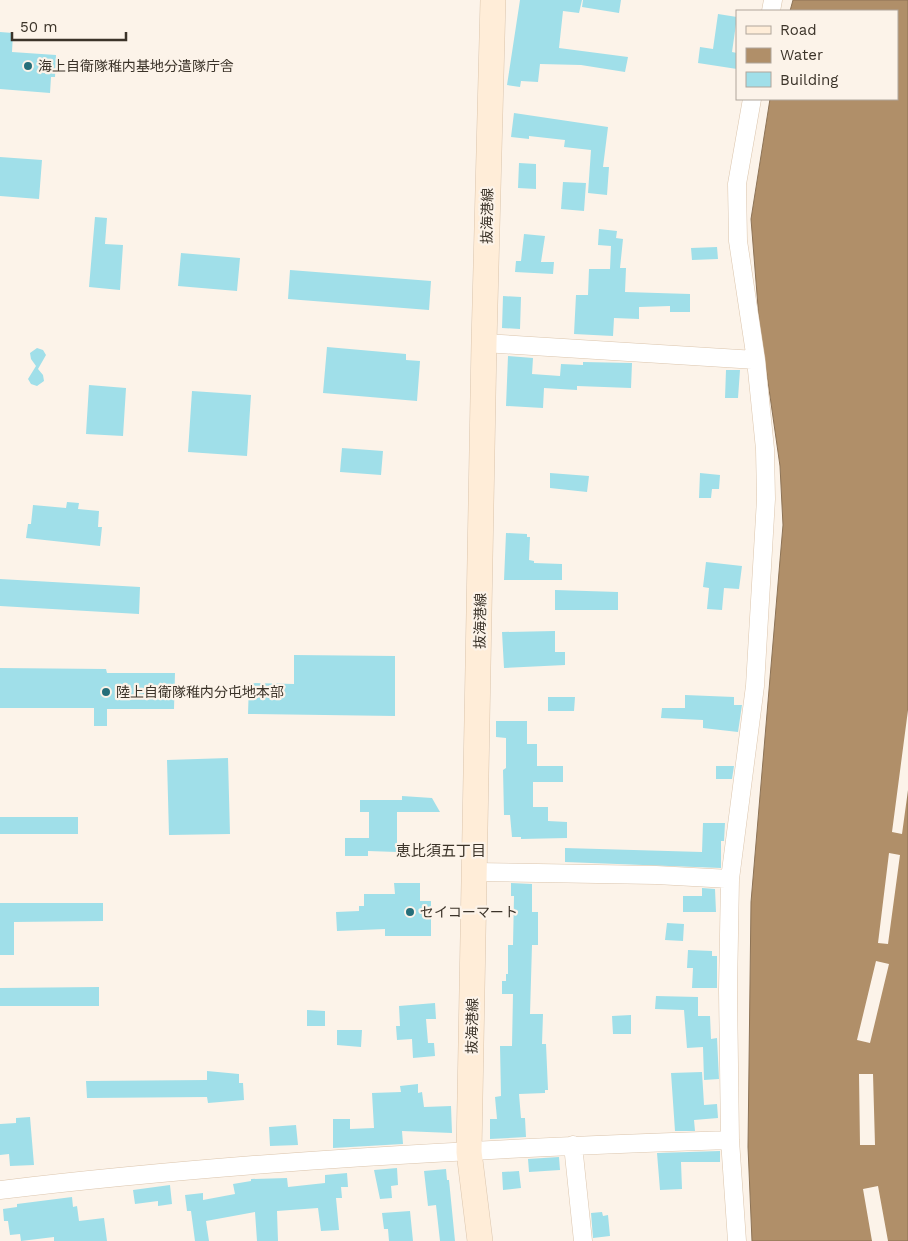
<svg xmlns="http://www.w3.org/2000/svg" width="908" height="1241" viewBox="0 0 908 1241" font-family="'Work Sans','Noto Sans JP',sans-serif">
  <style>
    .water { fill: #b08f69; stroke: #8d7356 }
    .pier { fill: #fcf3e9 }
    .building { fill: #a0dfe9 }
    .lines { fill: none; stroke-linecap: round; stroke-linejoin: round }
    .minor-casing { stroke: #dbc5ad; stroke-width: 19 }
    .secondary-casing { stroke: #dbc5ad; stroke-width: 26 }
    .minor { stroke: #fff; stroke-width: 18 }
    .secondary { stroke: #ffedd8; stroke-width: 25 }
    .poi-dot { fill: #256e79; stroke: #fcf3e9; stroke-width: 2 }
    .labels { text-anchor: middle; stroke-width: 4.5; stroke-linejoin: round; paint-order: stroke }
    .poi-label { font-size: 14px; fill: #3b3329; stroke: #fcf3e9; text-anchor: start }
    .street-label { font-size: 14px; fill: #3b3329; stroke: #fcf3e9 }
    .neighbourhood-label { font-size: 15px; fill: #3b3329; stroke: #fcf3e9 }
  </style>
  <rect width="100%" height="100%" fill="#fcf3e9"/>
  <path class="water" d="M793,0H908V1241H752L748,1147L751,902L783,525L780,466L759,319L751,219L770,99H897V11H790Z"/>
  <path class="pier" d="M908,710V790L902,834L892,832Z
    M889,853L900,855L888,944L878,943Z
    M876,961L889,964L870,1043L857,1040Z
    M859,1074H873L875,1145H860Z
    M878,1186L888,1241H872L863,1189Z"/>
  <path class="building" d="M520,0H582L579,13L563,11L559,48L628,57L625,72L581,65L540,64L538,82L521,81L520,87L507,85Z
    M583,0H621L619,13L582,7Z
    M718,14L737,17L732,52L737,53V69L698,63L700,47L713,49Z
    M0,32L13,33L12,52L56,55L55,77H51L50,93L0,89Z
    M514,113L608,127L603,167H609L607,195L588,193L591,150L564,147L565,140L529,136V139L511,137Z
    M0,157L42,160L39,199L0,196Z
    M519,163L536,164V189L518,188Z
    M563,182L586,183L584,211L561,209Z
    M95,217L107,218L105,244L123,245L120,290L89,287Z
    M599,229L617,231L616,238L623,239L620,268H626L625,292L690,294V312H670V306L639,307V319L614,318L613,336L574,334L576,295H588L589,269H610L611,246L598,245Z
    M524,234L545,236L541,262H554L553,274L515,272L516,261H521Z
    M717,247L718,259L692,260L691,248Z
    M181,253L240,258L237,291L178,286Z
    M290,270L431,281L429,310L288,299Z
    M503,296L521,297L520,329L502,328Z
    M327,347L406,354V360L420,361L417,401L323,393Z
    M37,348L43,350L46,355L38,369L43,375L44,381L37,386L31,384L28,379L36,366L31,359L30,353Z
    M508,356L533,358L532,374L560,376L561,364L583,365V362L632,363L631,388L577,386V390L544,388L543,408L506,406Z
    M726,370H740L738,398H725Z
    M89,385L126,388L123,436L86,434Z
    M192,391L251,395L247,456L188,452Z
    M342,448L383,451L381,475L340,472Z
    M550,473L589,476L587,492L550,488Z
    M700,473L720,475L719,489H712L711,498H699Z
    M67,502L79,503L78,509L99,511L98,527H102L100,546L26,538L28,524H31L33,505L66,508Z
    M506,533L527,534V537H530L529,560L534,561V563L562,564V580H504Z
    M706,562L742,566L739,589L724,588L722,610L707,609L709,588L703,587Z
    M0,579L140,587L139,614L0,606Z
    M555,590L618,592V610H555Z
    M555,631V652H565V665L504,668L502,632Z
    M294,655L395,656V716L248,714L249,683L294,684Z
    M0,668L106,669L107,673H175L174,709H107V726H94V708H0Z
    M685,695L734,697V705H742L738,732L703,728V720L661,718L662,708H685Z
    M548,697H575L574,711H548Z
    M496,721H527V744H537V766H563V782H533V807H548V821L567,822V838L521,839V837H512L510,815H504L503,770L506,768V738L496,737Z
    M228,758L230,834L169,835L167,760Z
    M716,766H734L732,779H716Z
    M402,796L432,798L440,812H397V852L368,851V856H345V838H369V812H360V800H402Z
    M0,817H78V834H0Z
    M703,823H725L724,841H721V868L565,862V848L702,852Z
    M394,883H420V901H431V936H385V929L337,931L336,912L359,911V906H364V894H395Z
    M511,883L532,884V912H538V945H532L530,1014H543L542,1044H546L548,1090H545V1093L519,1094L521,1118H525L526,1137L490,1139V1119H497L495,1097L501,1096L500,1046H512L513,994H502V981H506V974H508V945H513L514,896H511Z
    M702,888L715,889L716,912H683V896H702Z
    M0,903H103V921L14,922V955H0Z
    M667,923L684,924L683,941L665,940Z
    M688,950L712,951V956H717V988H692L693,968H687Z
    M99,987V1006H0V988Z
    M656,996L698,997V1016H710L711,1039L717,1038L719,1079L704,1080L703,1047L687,1048L684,1010L655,1009Z
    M435,1003L436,1019H426L428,1043H434L435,1056L413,1058L412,1039L397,1040L396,1026H400L399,1006Z
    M307,1010L325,1011V1026H307Z
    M631,1015V1034H613L612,1016Z
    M337,1030H362L361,1047L337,1045Z
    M207,1071L239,1074V1083H243L244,1100L208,1103L207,1097L87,1098L86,1081L207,1080Z
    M702,1072L704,1105L717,1104L718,1118L694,1120L695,1131H675L671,1073Z
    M418,1084V1093L422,1092L424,1107L451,1106L452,1133L402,1131L403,1144L333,1148V1119H350V1129L374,1128L372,1093L401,1092L400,1086Z
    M30,1117L34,1165L10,1166L9,1154L0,1155V1124L16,1123V1118Z
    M296,1125L298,1145L270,1146L269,1127Z
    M720,1151V1162H681L682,1189L660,1190L657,1153Z
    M559,1157L560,1170L529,1172L528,1159Z
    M397,1168L398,1185L391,1186L392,1198L380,1199L374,1170Z
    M446,1169L447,1180H449L455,1241H440L436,1205L428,1206L424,1171Z
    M519,1171L521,1188L503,1190L502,1172Z
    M347,1173L348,1187H341L342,1198H336L339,1230L321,1231L318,1208L277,1211L278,1241H257L255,1212L206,1221L209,1241H195L191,1211H187L185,1195L203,1193V1200L235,1194L233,1184L251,1181V1179L287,1178L288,1187L325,1183V1175Z
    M170,1185L172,1204L158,1206V1201L135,1204L133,1190Z
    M72,1197L73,1207L77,1206L79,1221L104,1218L107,1241H54V1237L21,1241L20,1234L10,1235L8,1221H4L3,1209L17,1207V1204Z
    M410,1211L413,1241H389L388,1229H384L382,1213Z
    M602,1212L603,1216L608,1215L610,1236L593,1238L591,1213Z"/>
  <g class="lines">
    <defs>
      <path id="minor" d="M771,11L773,0
        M484,343L756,360
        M475,872L656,875L730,879
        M573,1145L583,1241
        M0,1190C242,1161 487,1148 730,1140
        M737,1241L730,1140L728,990L730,879L755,686L766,499L765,449L756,360L738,241L737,184L752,99"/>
      <path id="secondary" d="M480,1241L469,1152L484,343L493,0"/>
    </defs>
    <use href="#minor" class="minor-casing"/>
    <use href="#secondary" class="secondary-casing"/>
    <use href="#minor" class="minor"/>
    <use href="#secondary" class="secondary"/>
  </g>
  <g class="poi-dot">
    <circle cx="28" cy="66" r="5"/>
    <circle cx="106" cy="692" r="5"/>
    <circle cx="410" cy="912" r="5"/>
  </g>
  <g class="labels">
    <g class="poi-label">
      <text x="38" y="71">海上自衛隊稚内基地分遣隊庁舎</text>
      <text x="116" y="697">陸上自衛隊稚内分屯地本部</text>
      <text x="420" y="917">セイコーマート</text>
    </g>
    <g class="street-label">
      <text transform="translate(487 216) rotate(-89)" y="5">抜海港線</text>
      <text transform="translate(480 621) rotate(-89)" y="5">抜海港線</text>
      <text transform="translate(472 1026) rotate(-89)" y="5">抜海港線</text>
    </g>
    <g class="neighbourhood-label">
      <text x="441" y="856">恵比須五丁目</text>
    </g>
  </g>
  <rect x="736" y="10" width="162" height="90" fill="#fcf3e9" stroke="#afa69c"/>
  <rect x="746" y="26" width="25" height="8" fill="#ffedd8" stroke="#afa69c"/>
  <text x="780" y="35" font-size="15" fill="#3b3329">Road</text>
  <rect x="746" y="48" width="25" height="15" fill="#b08f69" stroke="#afa69c"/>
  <text x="780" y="60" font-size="15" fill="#3b3329">Water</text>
  <rect x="746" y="72" width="25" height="15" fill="#a0dfe9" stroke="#afa69c"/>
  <text x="780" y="85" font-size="15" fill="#3b3329">Building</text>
  <path d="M12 32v8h114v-8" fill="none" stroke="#3b3329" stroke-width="2.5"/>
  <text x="20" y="32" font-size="15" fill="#3b3329" stroke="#fcf3e9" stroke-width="4" paint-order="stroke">50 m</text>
</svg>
